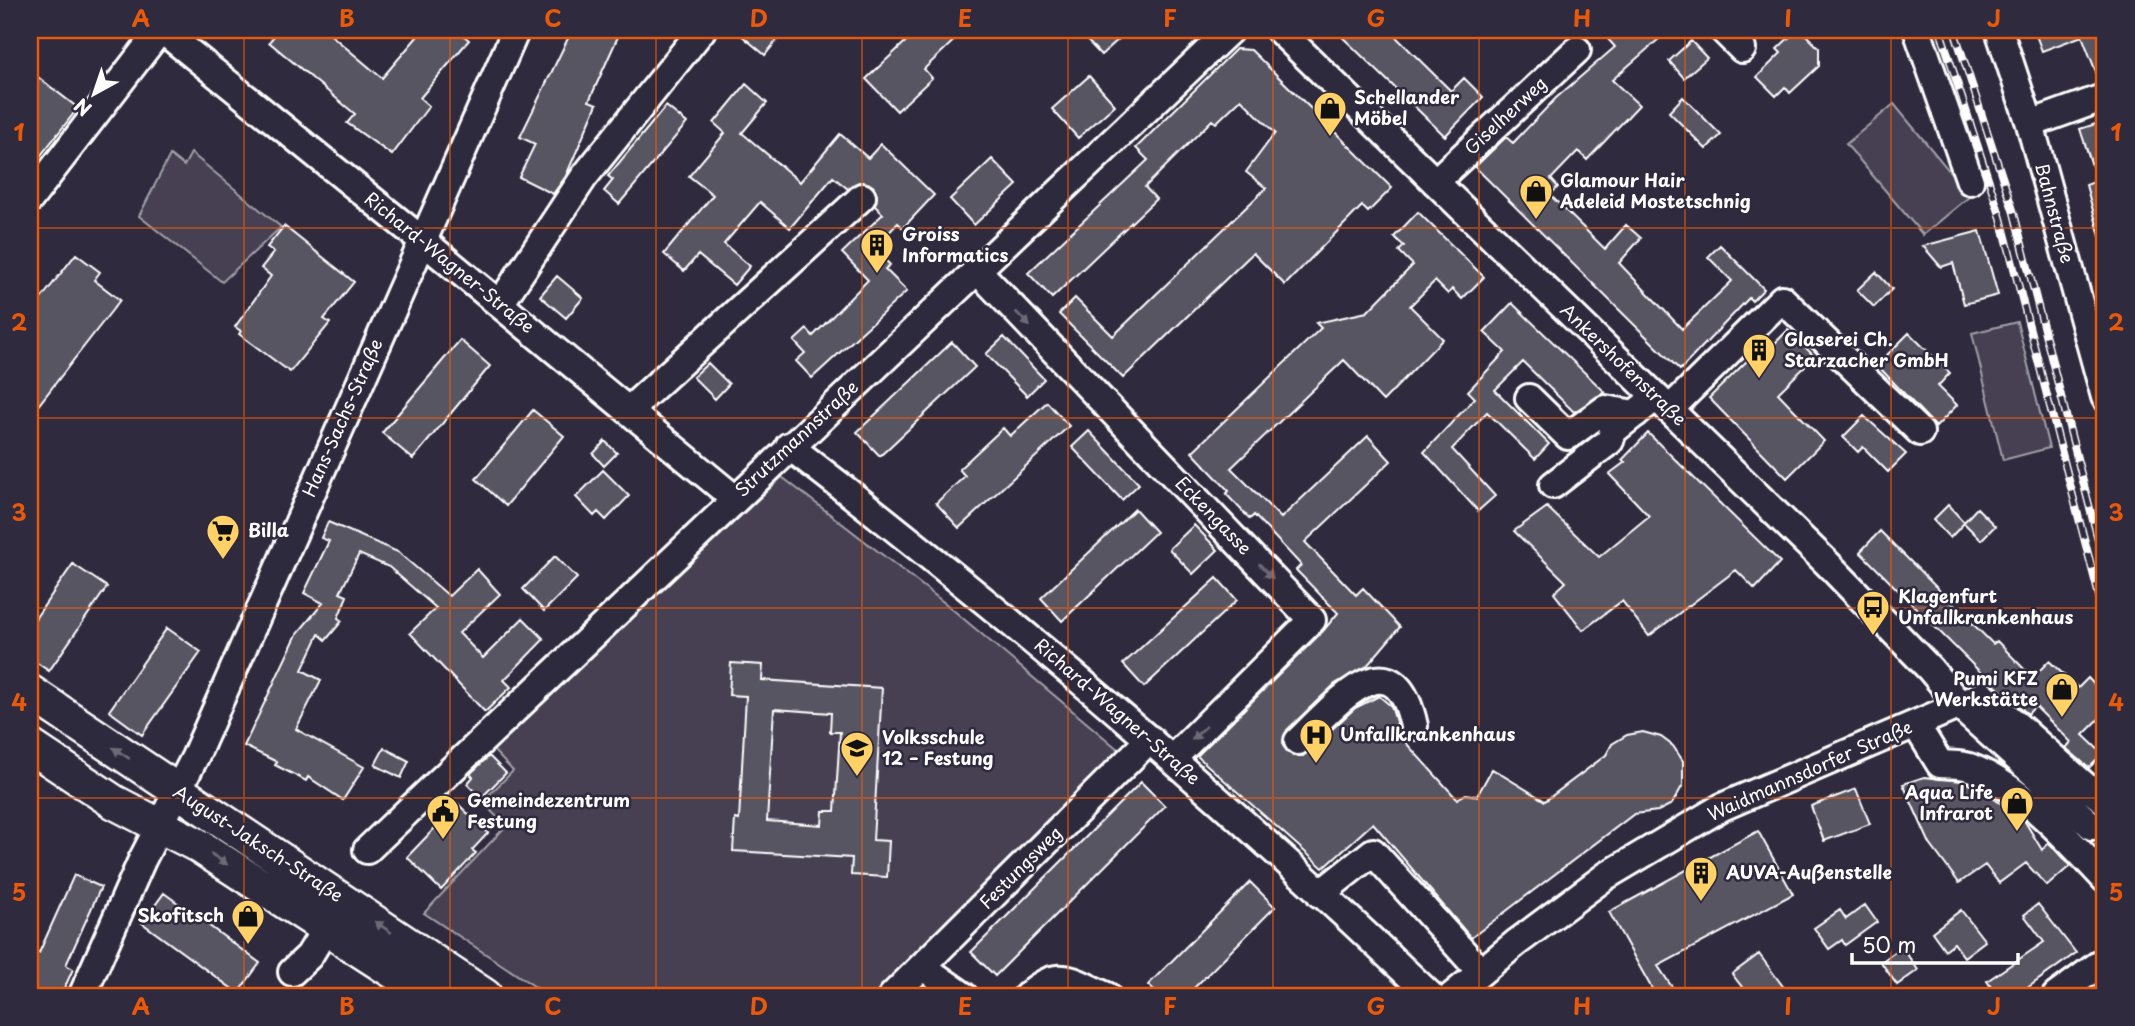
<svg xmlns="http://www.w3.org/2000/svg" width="2135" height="1026" viewBox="0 0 2135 1026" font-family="'Playpen Sans',sans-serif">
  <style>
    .green { fill: #464152; stroke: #a2a0a8; stroke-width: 2 }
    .building { fill: #595564; stroke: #fff; stroke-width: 2; fill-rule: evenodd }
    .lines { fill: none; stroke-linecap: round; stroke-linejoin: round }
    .minor-casing { stroke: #fff; stroke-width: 32 }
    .major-casing { stroke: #fff; stroke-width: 38 }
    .minor { stroke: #2f2a3d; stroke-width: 26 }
    .major { stroke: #2f2a3d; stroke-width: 33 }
    .rail-casing { stroke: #fff; stroke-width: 8 }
    .rail { stroke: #2f2a3d; stroke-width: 5; stroke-dasharray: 16; stroke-linecap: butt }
    .oneway { fill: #6d6a77 }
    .grid { fill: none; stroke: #e8590c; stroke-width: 2; stroke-opacity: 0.55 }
    .labels { text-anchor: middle; stroke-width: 5; stroke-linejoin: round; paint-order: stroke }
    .poi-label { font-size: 18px; font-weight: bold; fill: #fff; stroke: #2f2a3d; text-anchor: start }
    .street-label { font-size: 18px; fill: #fff; stroke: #2f2a3d }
    .neatline { fill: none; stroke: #e8590c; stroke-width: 2.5 }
    .grid-label { font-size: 23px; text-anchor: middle; font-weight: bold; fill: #e8590c }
  </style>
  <rect width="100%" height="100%" fill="#2f2a3d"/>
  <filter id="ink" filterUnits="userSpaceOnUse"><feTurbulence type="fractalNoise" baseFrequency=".0143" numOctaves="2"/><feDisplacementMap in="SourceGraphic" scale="14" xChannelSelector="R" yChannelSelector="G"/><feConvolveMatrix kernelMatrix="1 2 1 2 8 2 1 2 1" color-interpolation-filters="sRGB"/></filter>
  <g filter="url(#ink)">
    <path class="green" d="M1894,104L1970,196L1923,235L1846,144Z
      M191,153L281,227L222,282L139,216L170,155L184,166Z
      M2017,322L2049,448L2003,460L1972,333Z
      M782,477L946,604L1119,750L909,965L874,996H549L424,913L506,826L482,802L513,771L493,750Z"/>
    <path class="building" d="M279,30H325L382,78L423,30H457L469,40L420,98L429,106L392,155L347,123L355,114L269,42Z
      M572,30H621L589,101L597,104L566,176L553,194L519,177L535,144L520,137Z
      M735,30H785L765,55Z
      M918,30H965L924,69L932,78L897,111L866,79Z
      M1077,30H1129L1101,55Z
      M1335,30H1389L1451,91L1464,78L1483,97L1445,136Z
      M1600,30H1651L1659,39L1612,80L1639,105L1587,160L1578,151L1551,179L1558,187L1550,195L1605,249L1626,225L1641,238L1619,263L1682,329L1732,281L1708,257L1720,245L1764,289L1752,301L1749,298L1680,370L1475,167L1506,137L1513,143L1556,98L1615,47Z
      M1797,30H1801L1819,48V66L1790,93L1785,87L1776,96L1757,77L1781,53L1777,49Z
      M2034,30H2105V82H2100L2082,36L2042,51Z
      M1691,41L1707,58L1684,78L1669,61Z
      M1236,49L1251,50L1392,188L1368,212L1362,206L1285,285L1253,253L1123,378L1059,314L1075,298L1113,336L1266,188L1246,172L1275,133L1241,99L1216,123L1212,120L1145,187L1156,199L1052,298L1028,273L1148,160L1136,148Z
      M30,71L78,108L30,169Z
      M1089,76L1115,105L1078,138L1052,109Z
      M746,84L767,103L742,133L800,182L840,134L868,158L881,144L934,195L903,228L898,223L874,248L890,265L885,269L907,291L812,378L796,361L805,353L794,341L807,329L813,336L868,280L842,253L883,214L875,206L877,194L873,186L859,182L848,189L833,177L790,228L760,202L724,244L750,266L734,285L698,255L684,271L664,254L713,195L689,176L725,133L714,123Z
      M1683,97L1721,135L1706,149L1669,112Z
      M666,106L687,123L619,204L604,191L613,180L608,176Z
      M2105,121V235L2100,236L2086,185L2097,181L2080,129Z
      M992,159L1017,185L974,225L950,199Z
      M1418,212L1484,277L1462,299L1452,289L1448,294L1435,281L1410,306L1443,339L1383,401L1344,360L1231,468L1281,518L1368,436L1391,461L1305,542L1356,595L1363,588L1400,627L1366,667L1335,684L1287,730L1283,746L1293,756H1303L1355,708L1379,696L1391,706L1399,731L1407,739L1405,742L1457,799L1466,794L1477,796L1492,769L1545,801L1606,755L1612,744L1627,735L1643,732L1661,737L1673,746L1683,761V785L1672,804L1658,811L1634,814L1471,938L1373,823L1323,868L1197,756L1323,631L1338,613L1296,570L1301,565L1254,515L1250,519L1226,494L1229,491L1192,452L1321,328L1316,323L1367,312L1413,265L1399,251L1404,246L1394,237Z
      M284,226L354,282L324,319L330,323L290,372L239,334L241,331L235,327L271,276L261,268L274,252L267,247Z
      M1980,231L1998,295L1964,304L1953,263L1941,267L1923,246Z
      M76,254L100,272L94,280L120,300L30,416V313Z
      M1876,272L1892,289L1874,307L1857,290Z
      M557,276L583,298L566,318L540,296Z
      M1512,303L1605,392L1574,412L1523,362L1495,390L1549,444L1535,459L1487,412L1452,449L1495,496L1478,511L1424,452L1475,398L1468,391L1505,352L1484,332Z
      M1788,330L1815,357L1778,393L1824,441L1787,478L1709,398L1751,357L1756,362Z
      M1909,333L1950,373L1938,386L1957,405L1936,427L1877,365Z
      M1004,337L1044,379L1027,396L986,354Z
      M460,340L490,366L413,459L382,433Z
      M952,342L975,367L880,456L857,432Z
      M708,363L729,384L715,399L693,377Z
      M1047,402L1069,426L959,528L936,503L965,476L959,469L1003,428L1010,436Z
      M533,410L564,436L506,506L476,479Z
      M1864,416L1906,454L1888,472L1863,447L1858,452L1843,437Z
      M1089,431L1139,484L1122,500L1072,447Z
      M1648,433L1780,562L1755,589L1736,570L1649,636L1622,601L1583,630L1554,593L1566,582L1514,531L1547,507L1599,557L1649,516L1609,474L1625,462L1622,460Z
      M605,441L617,453L604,466L593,454Z
      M603,470L629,496L606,520L598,512L594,516L576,497Z
      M1948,505L1964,522L1977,508L1995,526L1981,540L1964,523L1950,538L1933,520Z
      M1135,509L1156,532L1062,621L1041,598Z
      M328,522L398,552L449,596L477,569L500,594L459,633L483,658L523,618L544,639L504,680L511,687L485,712L410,633L436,608L389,567L359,554L340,593L347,596L338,618L342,621L326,640L319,634L302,670L321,680L296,729L364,767L343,800L308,777L306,781L275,765L277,762L244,746L297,634L323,603L304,593L329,541L321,538Z
      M1194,525L1218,550L1193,574L1169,549Z
      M1880,531L1993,644L1997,641L2030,675L2034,671L2037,673L2049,661L2078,688L2088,678L2105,696V713L2083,735L2103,754L2089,768L2066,748L2071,742L2035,706L2028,714L1989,681L1860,552Z
      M555,556L577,578L544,611L523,589Z
      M73,564L107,587L49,671L30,658V626Z
      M1217,578L1237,600L1144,687L1123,664Z
      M167,628L201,652L142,735L109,711Z
      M731,663L763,665L762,680L882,688L873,840L889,841L887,877L851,875L852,858L733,851L735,819L739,820L746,696L729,695ZM774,709L831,713L830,732H840L835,811H823L822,825L767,821Z
      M384,748L409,761L401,778L375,765Z
      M489,756L506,773L481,798L467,784L473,777L470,774Z
      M1924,777L1962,781L1983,791L2024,820L2042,850L2049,843L2070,866L2047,886L2026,863L1999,883L1985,865L1959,883L1930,844L1903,784Z
      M1141,782L1165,806L995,976L971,952Z
      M1856,789L1870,824L1824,841L1811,806Z
      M458,804L488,833L472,850L476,853L441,890L407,857Z
      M1758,831L1793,894L1658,966L1678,996H1656L1609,912Z
      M74,875L101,887L66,965L73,969L61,996H30V947L39,953Z
      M1250,882L1275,907L1186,996H1159L1148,985Z
      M164,893L260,963L238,993L142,923Z
      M2038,904L2076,953L2016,996H1997L1987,981L2044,942L2024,915Z
      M1865,905L1877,922L1845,945L1842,940L1829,949L1814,928L1840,910L1846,919Z
      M1961,910L1985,941L1964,957L1954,943L1945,950L1932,932Z
      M1902,947L1918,970L1897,985L1881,962Z
      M1759,954L1785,989L1775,996H1749L1732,974Z"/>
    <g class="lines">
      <defs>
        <path id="minor" d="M162,30L423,241L734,498
          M1279,30L1828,564L1930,669L1966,712L2092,826
          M1723,30L1742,49
          M1917,30L1970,181
          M1999,30L2030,124L2105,397
          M2030,124L2105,97
          M1435,182L1577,50
          M30,199L160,30
          M976,269L1312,620L1172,759
          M500,304L584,177L702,30
          M1529,398L1568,436L1605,409L1635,414
          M629,410L862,197
          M1669,410L1782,299L1920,432
          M789,446C1013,618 1227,801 1431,996
          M1553,485L1610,441L1613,431L1656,397
          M1916,725L1940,764C1950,765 1963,764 1972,768C2021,787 2070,841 2105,879
          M1298,741C1335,706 1394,631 1414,726
          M367,850L1230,30
          M1320,894L1373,852L1481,972
          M923,967L964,996
          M292,972L309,956L326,928
          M82,996L142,860L195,757L516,30
          M892,996L1150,739
          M1027,996C1060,966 1070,981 1107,996
          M1452,996L1516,943L1606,876L1722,807L1983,695L2084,785L2105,801
          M2056,996L2105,960"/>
        <path id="major" d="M30,692L485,996
          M30,746L114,802L199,846L431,996"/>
      </defs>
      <use href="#minor" class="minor-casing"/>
      <use href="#major" class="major-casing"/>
      <use href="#minor" class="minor"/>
      <use href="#major" class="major"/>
      <defs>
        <path id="rail" d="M1940,30L2001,218L2105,619
          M1954,30L2014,213L2105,567"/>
      </defs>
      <use href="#rail" class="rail-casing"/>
      <use href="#rail" class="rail"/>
    </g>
    <defs><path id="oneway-solid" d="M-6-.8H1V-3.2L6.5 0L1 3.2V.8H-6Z" transform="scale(1.75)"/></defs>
    <g class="oneway">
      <use href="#oneway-solid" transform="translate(1023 319) rotate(46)"/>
      <use href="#oneway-solid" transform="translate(1266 571) rotate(46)"/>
      <use href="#oneway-solid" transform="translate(1199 733) rotate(136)"/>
      <use href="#oneway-solid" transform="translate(121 753) rotate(-146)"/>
      <use href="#oneway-solid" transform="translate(219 859) rotate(33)"/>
      <use href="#oneway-solid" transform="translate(383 927) rotate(-146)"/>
    </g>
  </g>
  <path class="grid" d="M244,30V996M450,30V996M656,30V996M862,30V996M1068,30V996M1273,30V996M1479,30V996M1685,30V996M1891,30V996M30,228H2105M30,418H2105M30,608H2105M30,798H2105"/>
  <defs>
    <symbol id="shop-pin" viewBox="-11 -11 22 30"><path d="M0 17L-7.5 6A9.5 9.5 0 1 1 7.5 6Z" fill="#ffd166" stroke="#2f2a3d"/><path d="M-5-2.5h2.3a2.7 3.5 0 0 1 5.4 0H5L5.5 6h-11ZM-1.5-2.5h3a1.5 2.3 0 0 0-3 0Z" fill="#111"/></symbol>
    <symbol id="building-pin" viewBox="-11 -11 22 30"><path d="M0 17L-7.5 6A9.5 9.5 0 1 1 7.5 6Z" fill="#ffd166" stroke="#2f2a3d"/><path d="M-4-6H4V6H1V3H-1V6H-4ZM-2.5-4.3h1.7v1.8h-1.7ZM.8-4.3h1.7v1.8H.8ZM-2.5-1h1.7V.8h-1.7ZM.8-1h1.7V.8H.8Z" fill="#111"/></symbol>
    <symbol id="supermarket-pin" viewBox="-11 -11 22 30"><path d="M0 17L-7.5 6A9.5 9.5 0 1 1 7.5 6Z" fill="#ffd166" stroke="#2f2a3d"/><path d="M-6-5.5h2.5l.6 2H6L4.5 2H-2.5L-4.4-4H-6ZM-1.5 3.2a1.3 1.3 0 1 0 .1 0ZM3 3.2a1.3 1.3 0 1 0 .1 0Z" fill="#111"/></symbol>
    <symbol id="bus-pin" viewBox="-11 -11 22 30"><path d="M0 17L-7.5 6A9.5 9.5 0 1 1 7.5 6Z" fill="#ffd166" stroke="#2f2a3d"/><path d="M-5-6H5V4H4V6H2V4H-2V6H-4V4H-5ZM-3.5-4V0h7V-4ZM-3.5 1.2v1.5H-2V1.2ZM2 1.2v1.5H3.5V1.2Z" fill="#111"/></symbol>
    <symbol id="hospital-pin" viewBox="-11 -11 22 30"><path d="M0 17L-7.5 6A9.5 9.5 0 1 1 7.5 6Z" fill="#ffd166" stroke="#2f2a3d"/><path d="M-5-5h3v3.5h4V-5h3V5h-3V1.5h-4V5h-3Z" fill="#111"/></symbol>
    <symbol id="school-pin" viewBox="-11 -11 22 30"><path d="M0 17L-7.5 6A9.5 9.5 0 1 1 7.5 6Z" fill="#ffd166" stroke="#2f2a3d"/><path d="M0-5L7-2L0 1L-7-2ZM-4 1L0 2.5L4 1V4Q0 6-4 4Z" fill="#111"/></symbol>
    <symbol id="civic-pin" viewBox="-11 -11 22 30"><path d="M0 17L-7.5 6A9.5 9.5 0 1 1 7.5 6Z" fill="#ffd166" stroke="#2f2a3d"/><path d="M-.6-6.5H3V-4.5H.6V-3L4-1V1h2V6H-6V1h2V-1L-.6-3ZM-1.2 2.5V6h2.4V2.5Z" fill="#111"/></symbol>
  </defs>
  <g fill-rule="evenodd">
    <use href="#shop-pin" x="1311" y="89" width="38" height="52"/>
    <use href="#shop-pin" x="1517" y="172" width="38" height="52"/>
    <use href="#building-pin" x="858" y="226" width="38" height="52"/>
    <use href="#building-pin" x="1740" y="331" width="38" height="52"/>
    <use href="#supermarket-pin" x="204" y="512" width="38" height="52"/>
    <use href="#bus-pin" x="1854" y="588" width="38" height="52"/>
    <use href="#shop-pin" x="2043" y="670" width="38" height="52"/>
    <use href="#hospital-pin" x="1297" y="716" width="38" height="52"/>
    <use href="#school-pin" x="838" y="729" width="38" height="52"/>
    <use href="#shop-pin" x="1998" y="784" width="38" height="52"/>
    <use href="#civic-pin" x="424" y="792" width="38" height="52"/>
    <use href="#building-pin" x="1682" y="854" width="38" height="52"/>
    <use href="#shop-pin" x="229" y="897" width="38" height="52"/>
  </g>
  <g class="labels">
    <g class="poi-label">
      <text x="1354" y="104">Schellander<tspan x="1354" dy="21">Möbel</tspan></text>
      <text x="1560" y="187">Glamour Hair<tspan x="1560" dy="21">Adeleid Mostetschnig</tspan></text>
      <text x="902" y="241">Groiss<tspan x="902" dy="21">Informatics</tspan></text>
      <text x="1784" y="346">Glaserei Ch.<tspan x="1784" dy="21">Starzacher GmbH</tspan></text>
      <text x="248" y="537">Billa</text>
      <text x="1898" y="603">Klagenfurt<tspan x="1898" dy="21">Unfallkrankenhaus</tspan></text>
      <text x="2038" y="685" text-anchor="end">Pumi KFZ<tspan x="2038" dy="21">Werkstätte</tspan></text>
      <text x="1340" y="741">Unfallkrankenhaus</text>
      <text x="882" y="744">Volksschule<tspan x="882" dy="21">12 – Festung</tspan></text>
      <text x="1993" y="799" text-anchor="end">Aqua Life<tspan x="1993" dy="21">Infrarot</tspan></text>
      <text x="467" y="807">Gemeindezentrum<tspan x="467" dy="21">Festung</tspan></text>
      <text x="1726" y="879">AUVA-Außenstelle</text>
      <text x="224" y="922" text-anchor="end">Skofitsch</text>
    </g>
    <g class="street-label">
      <text transform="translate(1506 116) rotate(-43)" y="6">Giselherweg</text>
      <text transform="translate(2054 213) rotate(75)" y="6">Bahnstraße</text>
      <text transform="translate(449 263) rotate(39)" y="6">Richard-Wagner-Straße</text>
      <text transform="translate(1623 365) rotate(44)" y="6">Ankershofenstraße</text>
      <text transform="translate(343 418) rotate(-66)" y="6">Hans-Sachs-Straße</text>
      <text transform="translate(797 439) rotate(-43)" y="6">Strutzmannstraße</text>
      <text transform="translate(1213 516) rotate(46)" y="6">Eckengasse</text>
      <text transform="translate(1117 712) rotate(41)" y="6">Richard-Wagner-Straße</text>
      <text transform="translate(1810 771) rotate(-24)" y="6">Waidmannsdorfer Straße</text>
      <text transform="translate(258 844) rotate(33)" y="6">August-Jaksch-Straße</text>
      <text transform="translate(1021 868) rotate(-45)" y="6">Festungsweg</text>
    </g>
  </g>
  <rect width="2135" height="1026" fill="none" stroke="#2f2a3d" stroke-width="77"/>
  <g transform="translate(94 94) rotate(220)" stroke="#2f2a3d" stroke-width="5" paint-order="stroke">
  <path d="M0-5L12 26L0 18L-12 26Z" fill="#ffffff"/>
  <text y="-10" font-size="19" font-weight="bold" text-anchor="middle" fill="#ffffff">N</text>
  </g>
  <path d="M1852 953v10h166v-10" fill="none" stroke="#ffffff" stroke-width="3.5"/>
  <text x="1862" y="953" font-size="21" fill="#ffffff" stroke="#2f2a3d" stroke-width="5" paint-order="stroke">50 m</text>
  <rect x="38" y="38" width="2058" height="950" class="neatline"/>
  <g class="grid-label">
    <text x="141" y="27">A</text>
    <text x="347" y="27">B</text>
    <text x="553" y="27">C</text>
    <text x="759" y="27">D</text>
    <text x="965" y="27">E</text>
    <text x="1170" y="27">F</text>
    <text x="1376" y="27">G</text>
    <text x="1582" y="27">H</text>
    <text x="1788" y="27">I</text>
    <text x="1994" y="27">J</text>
    <text x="19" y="141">1</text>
    <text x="2116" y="141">1</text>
    <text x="19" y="331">2</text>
    <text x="2116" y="331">2</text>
    <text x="19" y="521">3</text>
    <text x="2116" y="521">3</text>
    <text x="19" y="711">4</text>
    <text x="2116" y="711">4</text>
    <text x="19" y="901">5</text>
    <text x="2116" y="901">5</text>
    <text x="141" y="1015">A</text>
    <text x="347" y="1015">B</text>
    <text x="553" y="1015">C</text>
    <text x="759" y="1015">D</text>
    <text x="965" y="1015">E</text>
    <text x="1170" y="1015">F</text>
    <text x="1376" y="1015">G</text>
    <text x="1582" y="1015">H</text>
    <text x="1788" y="1015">I</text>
    <text x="1994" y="1015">J</text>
  </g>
</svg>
